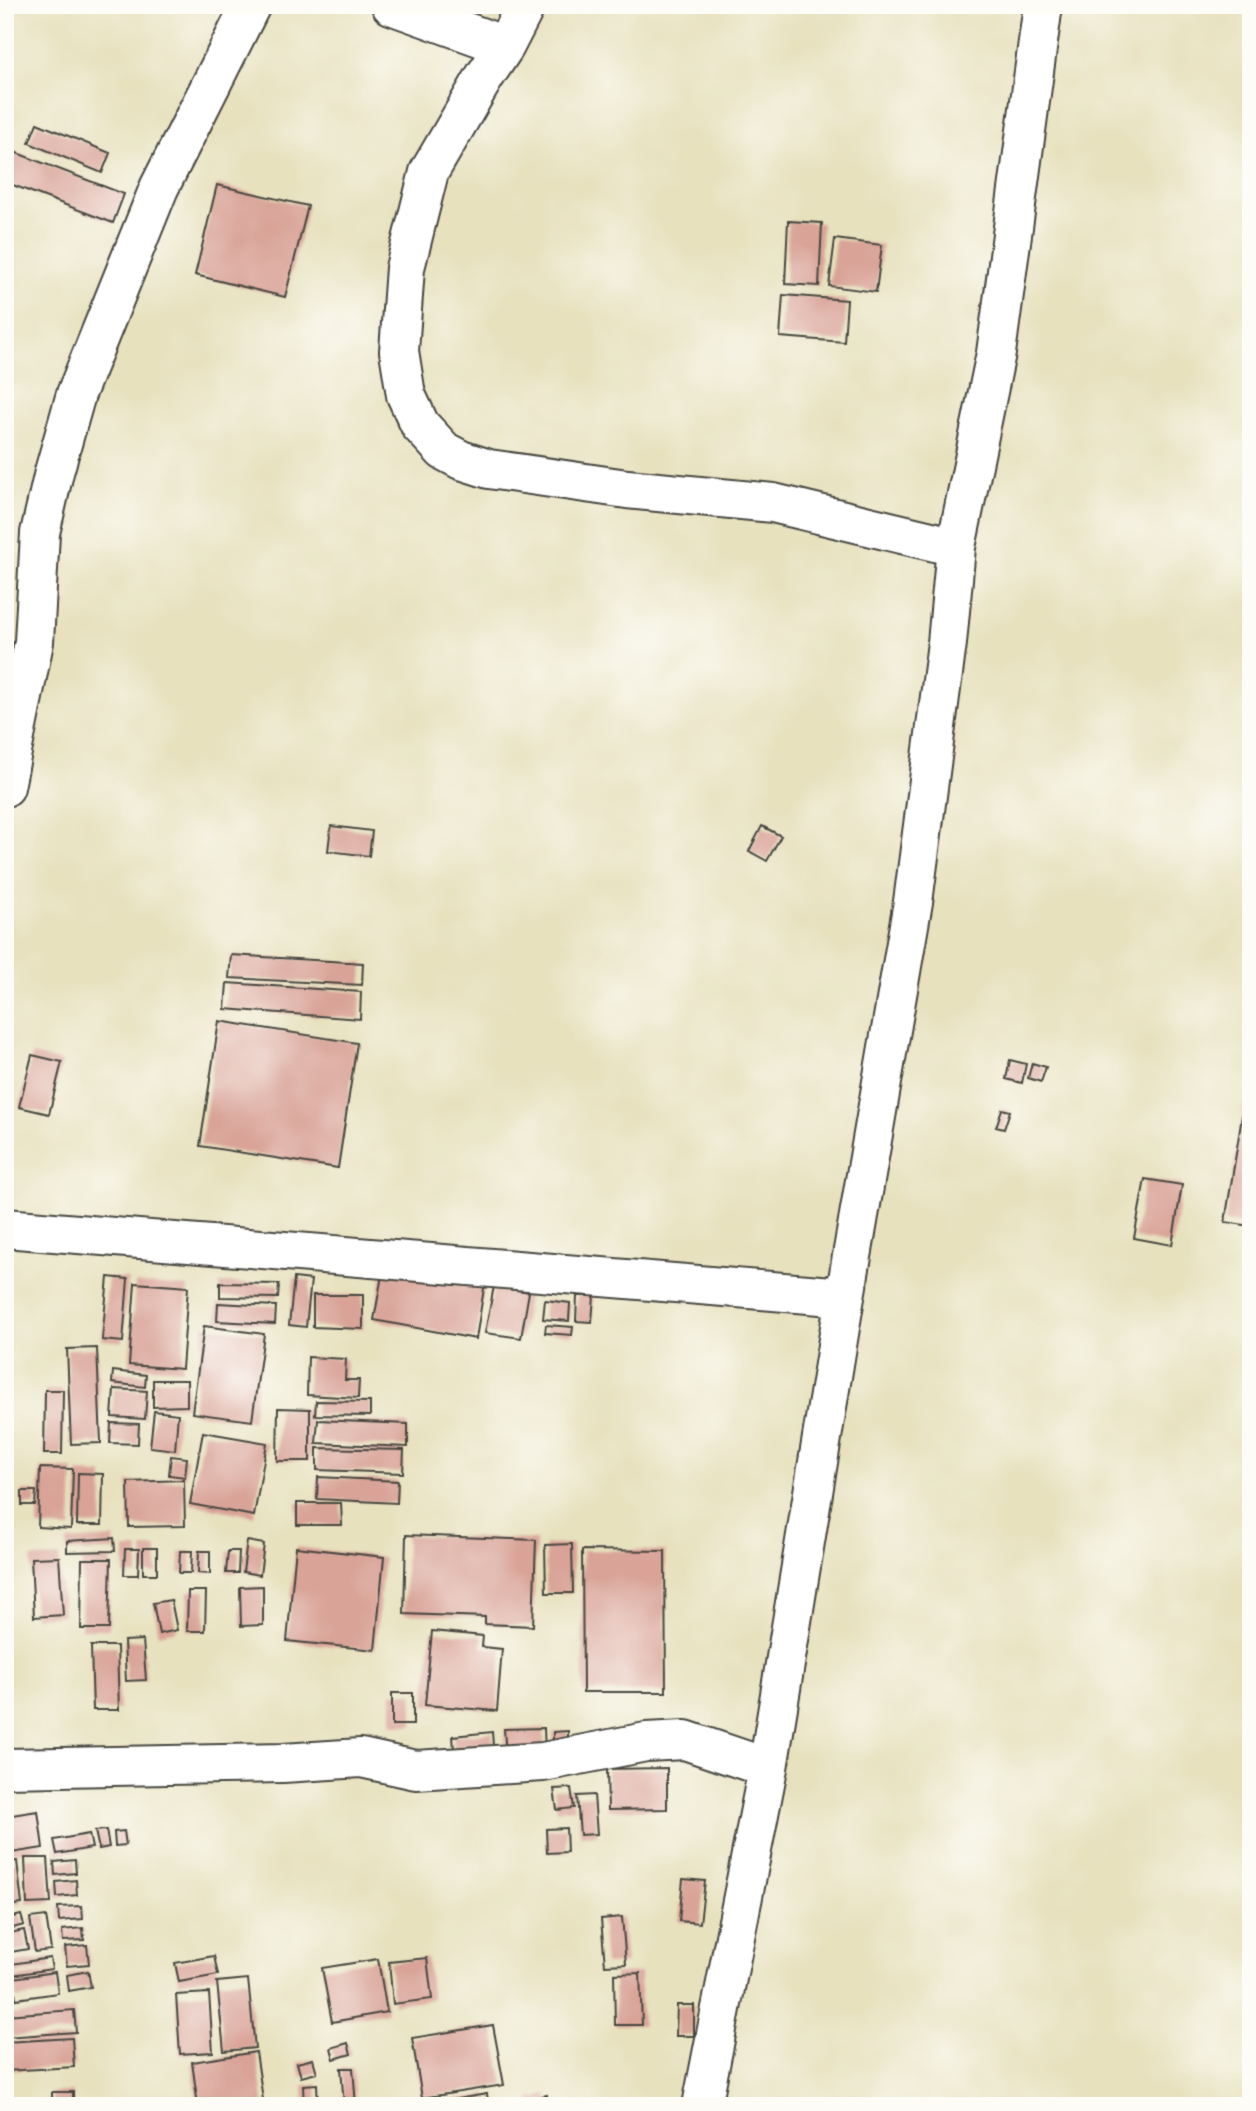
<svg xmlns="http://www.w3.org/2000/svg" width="1256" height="2111" viewBox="0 0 1256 2111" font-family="'Sorts Mill Goudy',serif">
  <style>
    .building { fill: #d9a397 }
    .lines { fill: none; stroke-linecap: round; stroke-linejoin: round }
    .minor-casing { stroke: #474641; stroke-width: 42 }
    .minor { stroke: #fff; stroke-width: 38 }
  </style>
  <rect width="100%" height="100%" fill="#fdfcf7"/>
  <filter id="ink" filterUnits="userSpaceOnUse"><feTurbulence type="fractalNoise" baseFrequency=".0143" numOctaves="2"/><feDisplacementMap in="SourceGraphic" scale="14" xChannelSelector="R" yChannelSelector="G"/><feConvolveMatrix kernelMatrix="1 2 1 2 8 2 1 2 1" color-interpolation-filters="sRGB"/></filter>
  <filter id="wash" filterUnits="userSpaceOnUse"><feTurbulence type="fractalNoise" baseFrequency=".00686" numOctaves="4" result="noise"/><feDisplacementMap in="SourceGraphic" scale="28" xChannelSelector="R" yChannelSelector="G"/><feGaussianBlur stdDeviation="1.57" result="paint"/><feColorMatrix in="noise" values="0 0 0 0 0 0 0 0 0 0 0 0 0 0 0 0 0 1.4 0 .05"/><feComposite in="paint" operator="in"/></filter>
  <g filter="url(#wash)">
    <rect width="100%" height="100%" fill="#e7e1be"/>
    <g id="blocks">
      <path class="building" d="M37,123L110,153L102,173L29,143Z
        M9,150L124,194L113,223L5,182V162Z
        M217,185L308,206L285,297L195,275Z
        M788,221L822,223L819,286L785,284Z
        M835,239L882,245L876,292L829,286Z
        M783,295L847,300L844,342L780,337Z
        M331,826L372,831L369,856L328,851Z
        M762,826L781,836L767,861L749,851Z
        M231,955L363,963L362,985L229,978Z
        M227,983L361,992L360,1019L225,1009Z
        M219,1021L357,1043L338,1168L200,1146Z
        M32,1055L62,1062L49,1114L19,1107Z
        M1010,1060L1026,1064L1022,1083L1006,1079Z
        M1032,1063L1046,1067L1041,1082L1028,1078Z
        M1244,1104L1251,1105V1226L1225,1222Z
        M1002,1109L1010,1111L1004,1129L996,1127Z
        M1145,1179L1182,1185L1172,1245L1134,1238Z
        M384,1264L485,1282L476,1339L374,1320Z
        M108,1277L128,1279L123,1342L102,1340Z
        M294,1278L311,1280L306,1327L289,1325Z
        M135,1283L188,1287L182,1369L129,1365Z
        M220,1283L279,1284L278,1298L220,1297Z
        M494,1286L529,1292L521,1338L485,1333Z
        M313,1295H363V1329L313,1327Z
        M577,1296H594L592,1322L576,1321Z
        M545,1300L570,1303L569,1321L543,1319Z
        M218,1303L276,1306L275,1324L217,1321Z
        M546,1325L573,1327L572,1335L545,1333Z
        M204,1326L264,1334L252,1421L192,1413Z
        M97,1348L101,1443L71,1444L67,1349Z
        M308,1357L346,1359L345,1380H359L358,1398L307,1395Z
        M113,1371L146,1375L145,1387L112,1383Z
        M153,1380H187V1406L153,1407Z
        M114,1389L147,1391L145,1419L112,1417Z
        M45,1390H63L62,1454H44Z
        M316,1401L370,1402V1416L315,1415Z
        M278,1408L310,1409V1461H277Z
        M154,1411L178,1414L175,1450L150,1447Z
        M318,1420L408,1424V1447L316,1443Z
        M111,1423L139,1424L138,1444L110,1443Z
        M203,1432L267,1443L254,1516L190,1504Z
        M317,1448L404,1450L403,1473L317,1470Z
        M171,1456L187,1458L185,1477L169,1475Z
        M40,1468L73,1469L71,1529L38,1527Z
        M78,1473L103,1474L102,1525H77Z
        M318,1477L398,1481L397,1503L317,1499Z
        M184,1480L185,1526L129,1527L128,1482Z
        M5,1486H9L12,1502H5Z
        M22,1491H36L35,1505H22Z
        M297,1503H341L342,1525H297Z
        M406,1535L536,1540L533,1626L485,1624V1617L404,1614Z
        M114,1538L115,1551L67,1552V1541Z
        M247,1541L264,1544L260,1575L243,1572Z
        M572,1544L573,1593H546L545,1545Z
        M296,1547L384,1557L375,1650L287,1641Z
        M143,1548H157V1574H143Z
        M125,1549H139L138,1575H124Z
        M582,1550L665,1551L666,1692H583Z
        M180,1551H192L191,1573H179Z
        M199,1551H210V1574L198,1573Z
        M228,1551H239L238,1573H226Z
        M59,1557L63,1615L34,1617L31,1558Z
        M82,1559H111L109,1629H81Z
        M263,1586V1625L241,1626L240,1587Z
        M188,1591H206L205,1631H187Z
        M171,1600L177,1630L159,1634L153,1603Z
        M432,1631L483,1636L482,1647L502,1649L497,1711L425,1705Z
        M143,1640L146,1680L126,1681L124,1641Z
        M91,1646H117L119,1710H93Z
        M392,1693H413V1725H392Z
        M544,1728L545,1754L506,1755L504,1729Z
        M568,1731V1752H553V1732Z
        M492,1732L494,1758L455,1762L453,1736Z
        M667,1768V1809L608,1810L607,1769Z
        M571,1788L574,1808L557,1810L554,1789Z
        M594,1795L597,1834L580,1835L577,1796Z
        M38,1811L43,1848L5,1854V1816Z
        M566,1828L567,1852L547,1853L546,1829Z
        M106,1830L109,1847L99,1849L95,1831Z
        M124,1831L126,1845L115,1846L114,1832Z
        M89,1834L92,1848L57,1854L54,1840Z
        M25,1858H48L51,1903L27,1904Z
        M75,1860L76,1873L55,1875L54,1862Z
        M17,1861L22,1904L5,1906V1862Z
        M683,1879L705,1881L700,1923L679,1921Z
        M76,1880L77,1895L57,1897L56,1882Z
        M82,1906L83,1919L59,1921L58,1907Z
        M21,1915L24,1925L5,1930V1919Z
        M46,1916L51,1950L35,1952L30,1918Z
        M622,1917L626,1964L605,1965L601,1919Z
        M83,1928L84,1940L63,1941L62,1930Z
        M24,1930L28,1949L5,1953V1934Z
        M87,1945L89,1964L67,1966L65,1947Z
        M214,1956L218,1975L179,1982L175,1963Z
        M50,1958L52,1969L5,1976V1965Z
        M427,1958L432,1999L393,2004L389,1962Z
        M378,1959L387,2012L332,2022L322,1968Z
        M88,1971L91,1987L69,1991L67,1975Z
        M55,1972L58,1993L16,1999L13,1978Z
        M640,1973L642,2025H615L614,1974Z
        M248,1979L255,2048L224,2051L217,1982Z
        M209,1993L213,2052L180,2054L176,1995Z
        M677,2005H694V2036H676Z
        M74,2010L76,2032L5,2037V2015Z
        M493,2025L504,2085L422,2098L412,2038Z
        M72,2038L74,2067L5,2071V2042Z
        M348,2043L351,2054L334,2059L331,2048Z
        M256,2052L264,2106H198L192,2062Z
        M313,2059L317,2073L301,2077L297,2063Z
        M341,2068H353L356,2106H344Z
        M317,2084L318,2106H304L303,2085Z
        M52,2092H73V2106H52Z
        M487,2094L489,2106H427V2104Z
        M547,2095L549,2106H531L529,2099Z"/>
    </g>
  </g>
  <g filter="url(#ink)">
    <use href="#blocks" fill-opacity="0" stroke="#474641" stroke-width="2"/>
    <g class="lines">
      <defs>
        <path id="minor" d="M391,5L505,46
          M526,5L505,46L485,76L429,172L405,268L399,351L406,395L420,425L444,451L461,460L489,469L627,489L773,503L956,547L947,643L913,902L845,1297L768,1768L702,2106
          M956,547L996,353L1043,5
          M5,787L34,642L40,533L54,472L76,394L159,188L251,5
          M5,1228L845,1297
          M5,1768L283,1763L361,1758L416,1770L543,1762L646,1742L685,1740L768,1768"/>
      </defs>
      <use href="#minor" class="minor-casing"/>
      <use href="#minor" class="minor"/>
    </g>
  </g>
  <rect width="1256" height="2111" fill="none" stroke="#fdfcf7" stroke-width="28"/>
</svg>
